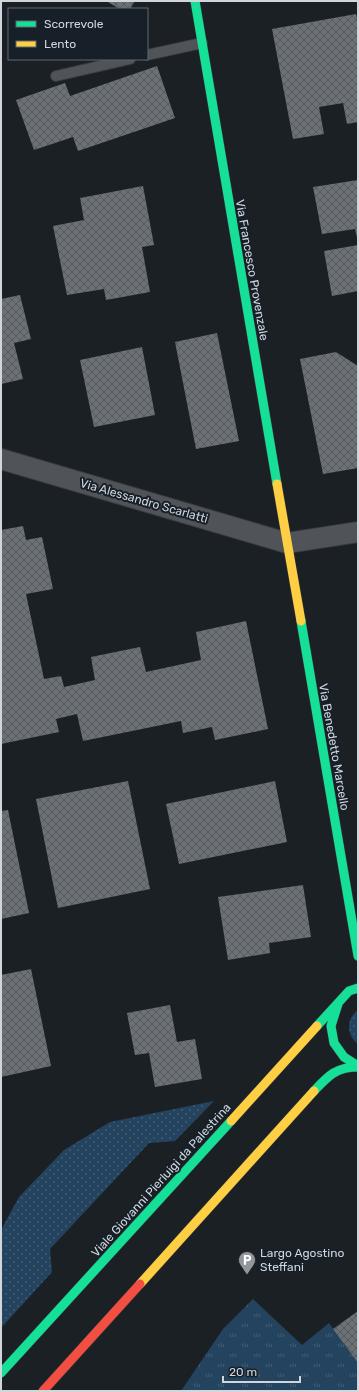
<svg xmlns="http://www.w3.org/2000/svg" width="359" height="1392" viewBox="0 0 359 1392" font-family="Rubik,sans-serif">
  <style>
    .grass { fill: url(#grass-dots) }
    .park { fill: url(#park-tufts) }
    .building { fill: url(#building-cross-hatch) }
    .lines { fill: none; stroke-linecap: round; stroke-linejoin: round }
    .lane-casing { stroke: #373b3e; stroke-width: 12 }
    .street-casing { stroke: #373b3e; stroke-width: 22 }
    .fast-casing { stroke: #373b3e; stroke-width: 10 }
    .slow-casing { stroke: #373b3e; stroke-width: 10 }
    .jam-casing { stroke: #373b3e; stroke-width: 10 }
    .lane { stroke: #505357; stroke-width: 10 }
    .street { stroke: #505357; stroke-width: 20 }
    .fast { stroke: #16e098; stroke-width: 9 }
    .slow { stroke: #ffcf43; stroke-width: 9 }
    .jam { stroke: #f24e42; stroke-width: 9 }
    .labels { text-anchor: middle; stroke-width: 4; stroke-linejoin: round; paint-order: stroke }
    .street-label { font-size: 12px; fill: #d0d6dc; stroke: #172029 }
    .poi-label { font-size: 12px; fill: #d0d6dc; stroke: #172029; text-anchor: start }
  </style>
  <defs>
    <pattern id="grass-dots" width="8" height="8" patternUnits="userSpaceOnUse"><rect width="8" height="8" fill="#23435f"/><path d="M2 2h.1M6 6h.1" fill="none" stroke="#425d75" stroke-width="1.8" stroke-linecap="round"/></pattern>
    <pattern id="park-tufts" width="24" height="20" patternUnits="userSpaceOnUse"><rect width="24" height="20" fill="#23435f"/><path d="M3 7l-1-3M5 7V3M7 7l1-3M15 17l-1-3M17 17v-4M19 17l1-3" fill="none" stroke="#425d75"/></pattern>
    <pattern id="building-cross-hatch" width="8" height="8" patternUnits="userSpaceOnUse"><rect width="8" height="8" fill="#6c7176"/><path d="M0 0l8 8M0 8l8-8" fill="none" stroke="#575b5f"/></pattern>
  </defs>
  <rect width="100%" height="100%" fill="#1b2025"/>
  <path class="grass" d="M358,1010V1044C346,1035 346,1018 358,1010Z
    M214,1101L175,1141L149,1143L50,1249L52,1272L1,1328V1230L19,1197L64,1150L110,1122Z"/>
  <path class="park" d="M253,1299L302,1345L329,1323L358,1363V1391H181L223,1329Z"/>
  <path class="building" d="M106,1H135L130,9H120Z
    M356,14L358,24V122L347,124L343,103L319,107L324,134L293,139L272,29Z
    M157,66L175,118L78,151L73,137L34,150L16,100L65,83L70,96Z
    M358,180V242L355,229L322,234L313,187Z
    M143,186L154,245L142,247L150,292L106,300L104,289L67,295L53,226L84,220L80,198Z
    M358,245V291L332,296L324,251Z
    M20,295L31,339L14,343L23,379L1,384V299Z
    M217,333L239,441L196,449L175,342Z
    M142,347L155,415L94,427L80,360Z
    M336,352L358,366V468L323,474L300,359Z
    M23,526L26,540L42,537L53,589L26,594L44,679L61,676L64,687L95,680L91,657L140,647L146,672L201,660L196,632L246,621L268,729L215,740L212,727L183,733L181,721L83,741L77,714L56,719L59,732L1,744V530Z
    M128,781L150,889L58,908L36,799Z
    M275,781L287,842L179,864L166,804Z
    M8,810L29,913L1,919V811Z
    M303,885L311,937L269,943L270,953L228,960L218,897Z
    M31,969L51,1066L1,1077V975Z
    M170,1005L177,1042L195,1039L202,1079L155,1087L149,1053L135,1055L127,1013Z
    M358,1311V1363L333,1329Z"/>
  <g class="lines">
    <defs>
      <path id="lane" d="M147,55L202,43
        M56,76L130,59"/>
      <path id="street" d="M1,459L287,543L358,532"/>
      <path id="fast" d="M195,1L277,484
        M301,621L358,956
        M338,1004L331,1026L334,1043L344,1057L358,1066
        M317,1026L349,991L358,988
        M314,1091C328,1076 336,1067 358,1067
        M1,1373L231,1121"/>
      <path id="slow" d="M277,484L301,621
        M231,1121L317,1026
        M140,1284L314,1091"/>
      <path id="jam" d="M43,1391L140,1284"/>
    </defs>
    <use href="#lane" class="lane-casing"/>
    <use href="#street" class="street-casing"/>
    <use href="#fast" class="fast-casing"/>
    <use href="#slow" class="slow-casing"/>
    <use href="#jam" class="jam-casing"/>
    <use href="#lane" class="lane"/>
    <use href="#street" class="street"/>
    <use href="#fast" class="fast"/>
    <use href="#slow" class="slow"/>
    <use href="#jam" class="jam"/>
  </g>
  <defs>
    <symbol id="parking-pin" viewBox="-11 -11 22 30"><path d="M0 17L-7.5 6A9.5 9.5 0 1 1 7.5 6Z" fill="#91969c" stroke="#172029"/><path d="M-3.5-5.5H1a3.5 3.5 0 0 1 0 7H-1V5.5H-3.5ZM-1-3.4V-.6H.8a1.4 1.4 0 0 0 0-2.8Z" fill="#fff"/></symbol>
  </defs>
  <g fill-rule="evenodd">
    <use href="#parking-pin" x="237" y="1250" width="20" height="27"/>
  </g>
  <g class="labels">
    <g class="street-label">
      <text transform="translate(252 270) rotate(80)" y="4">Via Francesco Provenzale</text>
      <text transform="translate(144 501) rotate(16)" y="4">Via Alessandro Scarlatti</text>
      <text transform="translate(334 747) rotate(80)" y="4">Via Benedetto Marcello</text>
      <text transform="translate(161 1180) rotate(-48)" y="4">Viale Giovanni Pierluigi da Palestrina</text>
    </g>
    <g class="poi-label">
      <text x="260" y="1257">Largo Agostino<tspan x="260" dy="14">Steffani</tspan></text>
    </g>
  </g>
  <rect width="359" height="1392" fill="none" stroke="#d0d6dc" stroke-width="4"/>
  <rect x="8" y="8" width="140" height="52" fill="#172029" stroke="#616971"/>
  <rect x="16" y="21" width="20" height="6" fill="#16e098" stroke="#616971"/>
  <text x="44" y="28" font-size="12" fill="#d0d6dc">Scorrevole</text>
  <rect x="16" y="41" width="20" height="6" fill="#ffcf43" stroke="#616971"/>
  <text x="44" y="48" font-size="12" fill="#d0d6dc">Lento</text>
  <path d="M223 1376v6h77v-6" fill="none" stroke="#d0d6dc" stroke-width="2"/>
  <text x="229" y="1376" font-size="12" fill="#d0d6dc" stroke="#172029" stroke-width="3" paint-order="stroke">20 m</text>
</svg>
